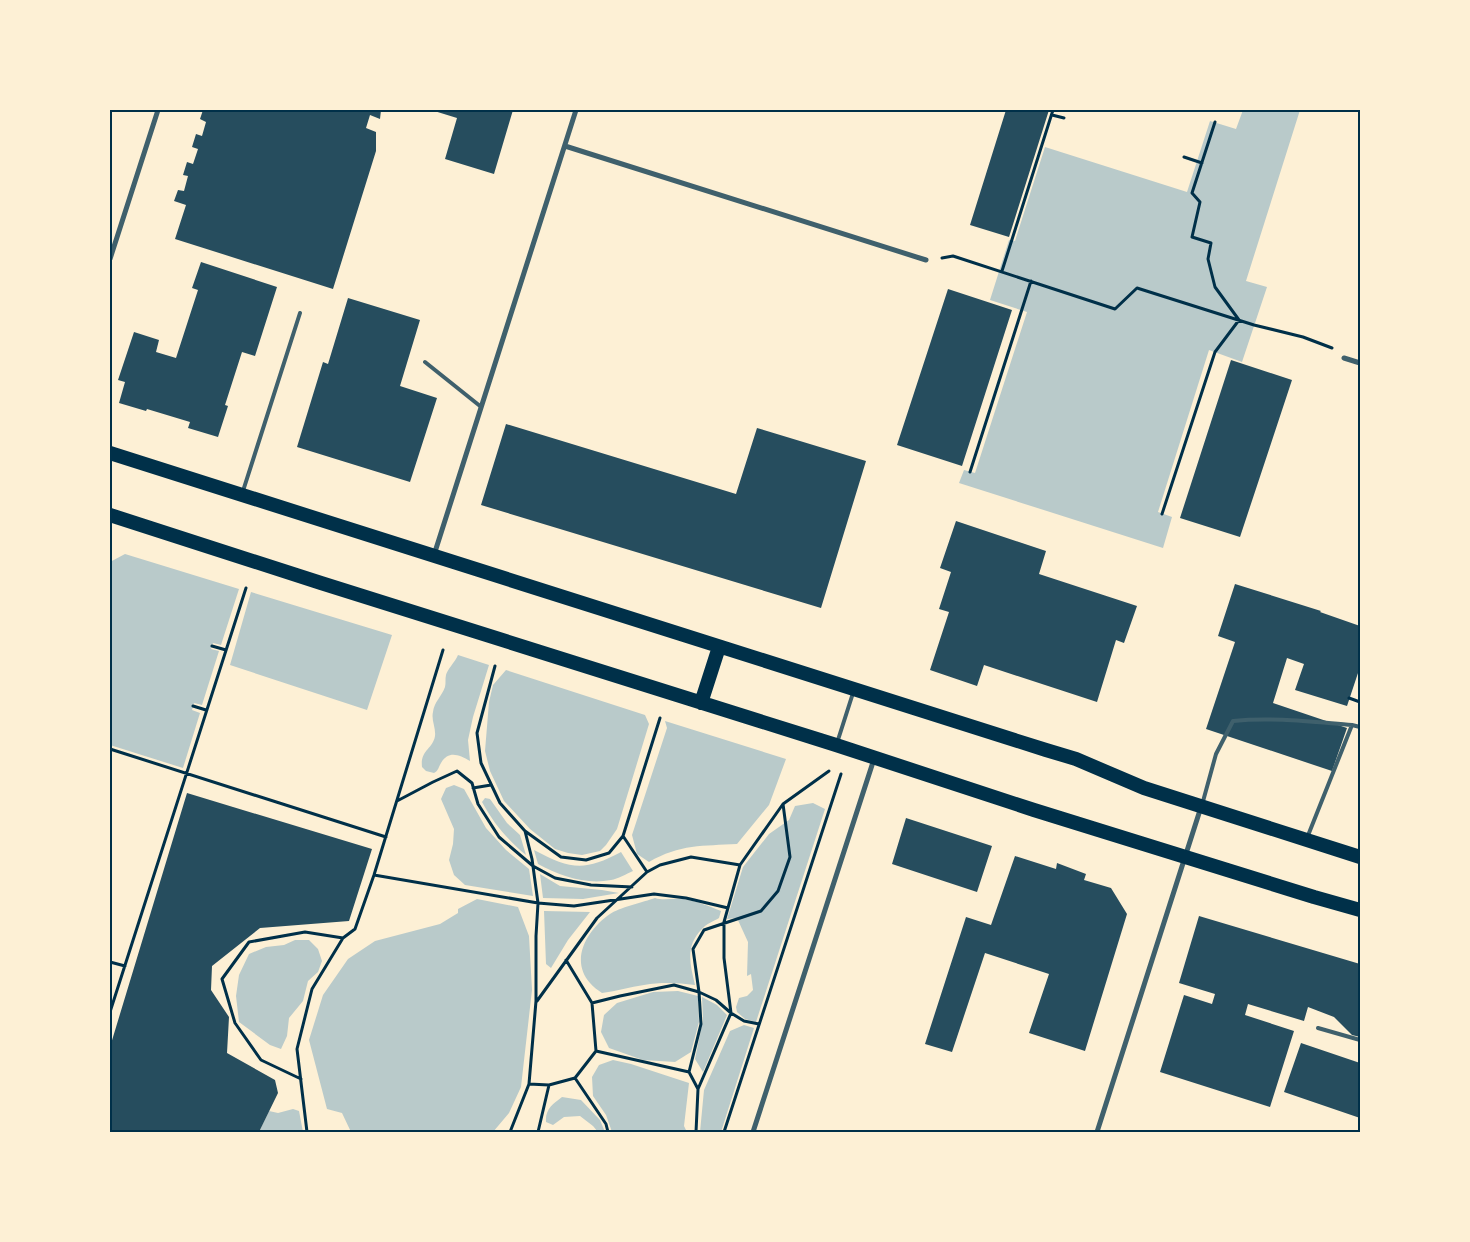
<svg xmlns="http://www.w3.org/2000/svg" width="1470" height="1242" viewBox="0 0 1470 1242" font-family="'Roboto Serif',serif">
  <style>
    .green { fill: #b9caca }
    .building { fill: #264d5e }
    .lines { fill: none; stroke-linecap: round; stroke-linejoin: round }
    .path { stroke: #003049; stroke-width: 3 }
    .service { stroke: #3f606c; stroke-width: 4 }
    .minor { stroke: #3f606c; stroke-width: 5 }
    .trunk { stroke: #003049; stroke-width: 14 }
    .neatline { fill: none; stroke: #003049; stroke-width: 2 }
  </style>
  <rect width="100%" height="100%" fill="#fdf0d5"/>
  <path class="green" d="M1243,110H1300L1246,281L1267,287L1242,362L1209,350L1158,512L1172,517L1163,548L959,483L964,470L975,473L1027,312L990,300L1009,240L1015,241L1045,147L1187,192L1210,121L1236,129Z
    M125,554L239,589L221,645L213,643L211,649L219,651L202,705L194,703L192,710L200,713L183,768L110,745V562Z
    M251,592L392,635L367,710L230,665Z
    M458,655L489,665L473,717L468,740L470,761C459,755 449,750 441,763C438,768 439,770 434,773L426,771L422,767C420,750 433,749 435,736C436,728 431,720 433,712C434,702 442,696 445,687C446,683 445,679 446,675C447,670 455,662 458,655Z
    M506,670L645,715L649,724L617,829L606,845L600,851L582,855L568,853L555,849L530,829L504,801L490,771L485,751L489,702L493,685Z
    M665,721L786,759L769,805L737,844C703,846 680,844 649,862L637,854L632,835L667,728Z
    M454,785L464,789L486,828L506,850L529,869L533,896L465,885L454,875L449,860L453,844L454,829L441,799L446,788Z
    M485,798L490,799L507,823L520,835L526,855C507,839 494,824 482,802Z
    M813,803L825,809L756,1022L745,1019L737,1012L736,1007L739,998L747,996L753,990L751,974L747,976L748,942L737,918L727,919L743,867L769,834L789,820L795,806Z
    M534,850C570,869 584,872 621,852L633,871C626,874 618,879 611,880C586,885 560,876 538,864Z
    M540,874L560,886L602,890L619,893L583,899L543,898Z
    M655,898C664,901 673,898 683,899C696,901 709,906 721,911L719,918C714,921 706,924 702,929C685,946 690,964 695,985C678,983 662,982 644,985C630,987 617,991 602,993C598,990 593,987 590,983C569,959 588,929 610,914C618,908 644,902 655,898Z
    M477,899L518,907L529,936L532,990L521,1087L509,1113L493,1132H351L342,1113L327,1109L309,1040L323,995L348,959L375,941L440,924L458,913V909Z
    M544,911L590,912L568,940L551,968L546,964Z
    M295,940H309L318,949L322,961L318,972L308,981L303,1001L289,1018L287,1036L281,1049L270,1045L239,1022L236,996L239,975L249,954L266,947L284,945Z
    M678,991L698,996L699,1022L691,1052L675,1062L643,1060L609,1048L601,1032L604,1015L617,1003L653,992Z
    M702,997L717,1005L727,1015L703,1072L695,1059L703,1020Z
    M744,1025L754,1028L721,1132H700L704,1090L730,1031Z
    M613,1060L631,1064L689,1083L684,1126L687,1132H612L606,1115L593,1096L592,1077L599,1065Z
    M562,1097L581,1100L600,1120L605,1132H598L593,1126L580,1116L564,1117L553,1125L546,1122C545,1109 553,1104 562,1097Z
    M293,1109L299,1111L303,1132H259L269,1111L278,1113Z"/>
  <path class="building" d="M203,110H381L380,119L370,115L366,128L376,132V151L333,289L175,239L186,205L174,201L178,190L184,191L188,176L183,175L187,162L193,164L198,149L192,147L196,134L202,136L206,122L200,119Z
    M431,110H513L494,174L445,159L457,118Z
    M1006,110H1049L1009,237L970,225Z
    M201,262L277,287L255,356L242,352L225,405L228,406L218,437L188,428L190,422L147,409L146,411L119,403L125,382L118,380L134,332L159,340L156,352L176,358L198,290L192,288Z
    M948,289L1012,310L962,466L897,445Z
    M348,298L420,320L400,386L437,398L410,482L297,447L323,362L328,364Z
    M1231,360L1292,380L1240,537L1180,518Z
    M506,424L736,494L757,428L866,461L821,608L481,505Z
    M956,521L1046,551L1039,574L1137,606L1124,643L1116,640L1097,702L984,665L977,686L930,670L949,612L939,609L951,572L940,568Z
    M1235,584L1321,611L1320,612L1360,626V667L1347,706L1295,690L1304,664L1287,658L1273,703L1347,728L1332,771L1206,729L1235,642L1218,636Z
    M187,793L372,849L349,921L260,928L212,966L211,990L229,1017L227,1053L275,1080L278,1093L259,1132H110V1047Z
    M906,818L992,846L977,892L892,864Z
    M1015,856L1056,869L1057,863L1086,874L1084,880L1111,888L1127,914L1085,1051L1029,1033L1049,974L985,953L952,1052L925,1044L966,917L991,925Z
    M1199,916L1360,964V1037L1352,1035L1334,1017L1308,1007L1304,1021L1248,1004L1245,1015L1294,1031L1270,1107L1160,1072L1184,995L1212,1004L1215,994L1179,983Z
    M1301,1043L1360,1063V1118L1284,1092Z"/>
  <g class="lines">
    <path class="path" d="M1052,115L1064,118
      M1184,157L1202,163
      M942,258L953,256L1115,309L1137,288L1254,325L1303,337L1332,348
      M1002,271L1053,110
      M970,472L1031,281
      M1162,514L1215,352L1239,320L1215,287L1208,259L1211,243L1192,237L1200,202L1192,193L1215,122
      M212,646L226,650
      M495,666L477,733L481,763L500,803L525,831L532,859L538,903L536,936V1001L529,1084L510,1132
      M1349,698L1360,702
      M193,706L206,710
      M110,749L386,837
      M473,788L491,785
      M397,801L433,782L457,771L472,783L478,804L499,837L533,866L555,878L591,885L632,887
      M525,831L561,857L586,860L609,853L623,836L660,718
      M623,836L647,872
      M374,875L538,903L574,906L654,894L686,898L728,908
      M110,962L125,966
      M537,1001L597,918L647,872L660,865L691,857L740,865
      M592,1003L620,996L674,985L699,992L716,1000L731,1013L744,1021L759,1024
      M110,1012L246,588
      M596,1051L689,1072
      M575,1078L606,1124L608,1132
      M301,1079L261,1060L235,1023L222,979L249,942L305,932L343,938
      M529,1084L549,1085L575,1078L596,1051L592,1003L566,960
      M698,1089L731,1013L724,958V922L740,865L783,804L829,771
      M307,1132L297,1049L312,989L343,938L355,929L374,875L443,650
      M538,1132L549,1085
      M696,1132L698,1089L689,1072L701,1024L699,992L693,949L704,930L761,911L778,891L790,857L783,804
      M724,1132L841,774"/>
    <path class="service" d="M425,362L480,406
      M243,491L300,313
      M837,743L853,693
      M1202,805L1216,754L1233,721C1273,717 1313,722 1352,725L1360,727
      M1307,838L1352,725
      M1318,1028L1360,1040"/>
    <path class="minor" d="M565,146L926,260
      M110,259L158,110
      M1344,358L1360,363
      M434,555L576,110
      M753,1132L874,759
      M1097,1132L1201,807"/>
    <path class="trunk" d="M110,453L1046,750L1076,759L1144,788L1360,857
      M110,515L321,583L836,745L1034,810L1314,897L1360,910
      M701,703L719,647"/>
  </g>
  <rect width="1470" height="1242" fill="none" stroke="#fdf0d5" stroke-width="222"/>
  <rect x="111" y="111" width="1248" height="1020" class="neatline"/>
</svg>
